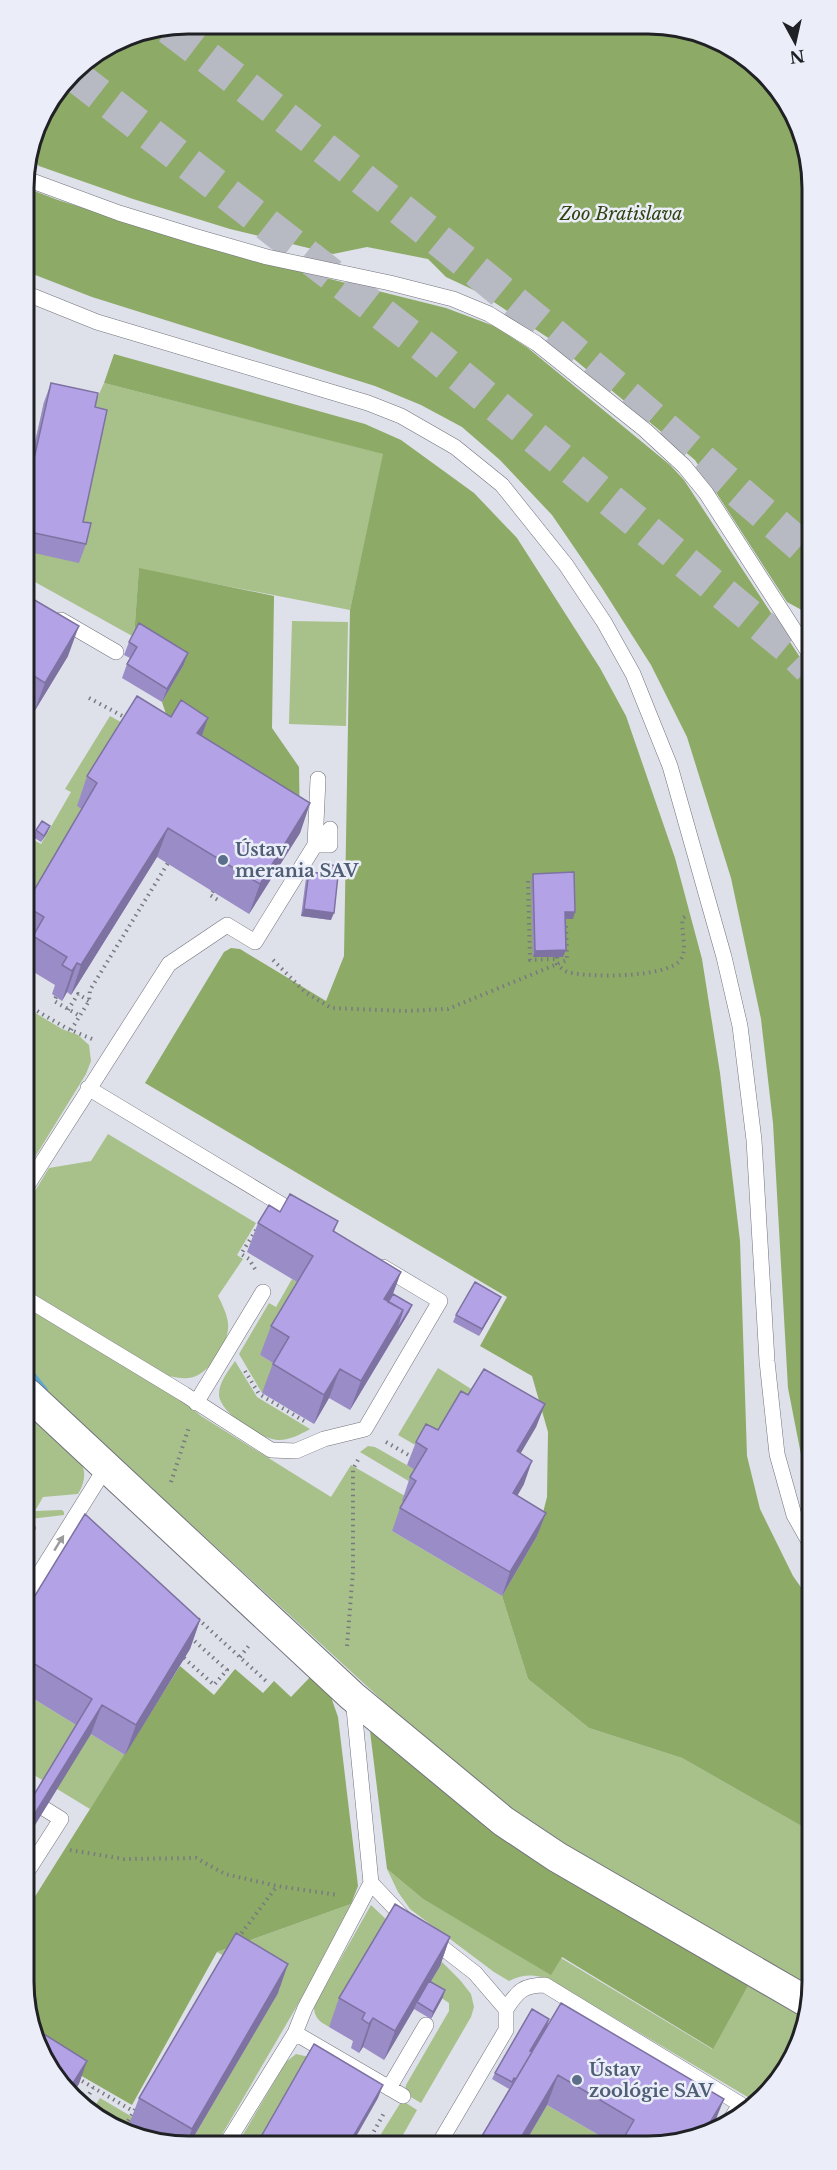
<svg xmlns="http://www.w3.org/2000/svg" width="837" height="2170" viewBox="0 0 837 2170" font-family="'Libre Baskerville',serif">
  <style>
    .green { fill: #a8c08a }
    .forest { fill: #8daa67 }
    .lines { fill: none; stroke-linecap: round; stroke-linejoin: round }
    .stream { stroke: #60a8d5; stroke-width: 10 }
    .highway-tunnel { stroke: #b8bac3; stroke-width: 33; stroke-dasharray: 33 16; stroke-linecap: butt }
    .lane-casing { stroke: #71737c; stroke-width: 16 }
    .street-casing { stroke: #71737c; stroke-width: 32 }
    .path { stroke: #787a80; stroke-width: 4; stroke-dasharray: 1.5 4.5; stroke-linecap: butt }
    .lane { stroke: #fff; stroke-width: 15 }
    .street { stroke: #fff; stroke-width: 30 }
    .wall { fill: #9a8cc6 }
    .shaded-wall { fill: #7d72a1 }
    .building { fill: #b3a3e6; stroke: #7d72a1; stroke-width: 1.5 }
    .oneway { fill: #9b9b9d }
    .service-dot { fill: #5c6f8a; stroke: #ebedf8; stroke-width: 2 }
    .labels { text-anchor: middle; stroke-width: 5; stroke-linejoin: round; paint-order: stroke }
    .park-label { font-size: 18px; font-style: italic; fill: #304311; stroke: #ebedf8 }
    .service-label { font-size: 18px; font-weight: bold; fill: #4e5e75; stroke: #ebedf8; text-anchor: start }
    .rim { fill: none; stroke: #202125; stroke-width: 3 }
  </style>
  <rect width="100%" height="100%" fill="#dee0ea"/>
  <path class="green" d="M104,383L384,454L350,610L139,569L134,637L26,577L25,487L44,402L91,412Z
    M292,621L348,622L346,726L289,724Z
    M110,716L126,725L87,812L26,915V836L41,844L71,792L65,789Z
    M27,1008L62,1029L78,1035L89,1045L91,1061L86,1074L27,1170Z
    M108,1134L256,1223L237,1255L243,1259L218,1296C222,1304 227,1314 228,1323C230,1341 213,1367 198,1375C189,1380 179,1378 169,1376L27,1290V1204L49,1168L91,1161Z
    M292,1279L302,1285L260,1355L278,1366L262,1393L239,1354L269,1303L276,1307Z
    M28,1308L186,1403L201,1416L331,1497L351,1465L405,1496L408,1504L392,1531L502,1596L528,1679L589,1728L682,1758L812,1832L813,1989L579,1855L510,1810L446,1759L45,1390L28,1370Z
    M235,1361L257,1397L310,1429C301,1434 290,1440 279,1440C263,1441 218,1412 219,1394C219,1382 229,1370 235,1361Z
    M438,1368L476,1392L429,1453L398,1435Z
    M28,1412C43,1425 80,1452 84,1471C85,1480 82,1487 78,1494L43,1497L35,1511L62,1510L64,1512V1515L30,1519L28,1522Z
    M368,1446L375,1447L419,1472L412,1483L360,1452Z
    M29,1696L125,1755L90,1809L29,1772Z
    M387,1869L423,1899L551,1974L561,1958L712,2049L749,1984L804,2015L779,2082L741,2117L751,2099L549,1979C534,1974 523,1974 509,1981L494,1972L410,1909L398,1892Z
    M351,1904L301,1999L217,2143H190L280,1988L217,1952Z
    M371,1905L390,1923L443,1963L460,1980L471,1994L474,2007L471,2017L421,2103L409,2096L405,2090L406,2085L449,2011V2003L427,1988L439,1966L384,1934L329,2027C319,2021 314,2018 314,2006Z
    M296,2054L309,2057L261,2142L238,2143L286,2062Z
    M100,2098L134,2118L143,2136L93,2109Z
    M401,2102L406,2103L417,2110L399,2142H376Z
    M547,2105L609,2141H526Z"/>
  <path class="forest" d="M188,24L681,27L765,72L807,146L809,614L787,602L695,460L550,339L480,293L446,277L428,259L367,247L333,254L230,229L133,199L39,166L30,156L41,116L80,65L126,36Z
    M24,187L58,200L230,254L446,308L494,326L528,348L670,465L684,480L809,671L811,1493L805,1475L788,1388L773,1123L761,1019L731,878L687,737L651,665L602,588L552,515L500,460L462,427L421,405L375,386L92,297L25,271Z
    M114,354L365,424L401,440L474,493L517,538L600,668L626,716L675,858L702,959L720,1073L740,1241L747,1456L760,1509L793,1576L812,1603V1832L682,1758L589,1728L528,1679L502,1596L537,1536L547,1497L548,1432L532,1376L480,1346L507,1297L145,1083L224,952L231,948L240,949L326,1001L344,956L350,610L383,454L104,383Z
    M139,568L274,596L272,728L299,767L300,833L187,762L171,729L162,702L183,666L134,637Z
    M180,1666L214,1695L235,1669L263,1693L274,1681L291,1697L314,1673L330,1694L338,1717L358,1886L351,1904L217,1952L132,2105L52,2059L58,2049L33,2023L35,2019L29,2013V1906Z
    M370,1731L481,1821L749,1984L713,2049L562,1957L551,1975L423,1899L387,1869Z"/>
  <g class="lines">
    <path class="stream" d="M28,1372L43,1391"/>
    <path class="highway-tunnel" d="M169,28C389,195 601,371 809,553
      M73,74L435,355L790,649L809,668"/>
    <defs>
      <path id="lane" d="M24,178L119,213L197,237L267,257L390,283L453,299L489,314L536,343L645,430L684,466L706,493L809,653
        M25,293L97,322L368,403L401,416L455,447L502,485L566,565L604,622L633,674L670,766L724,957L740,1026L754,1140L767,1361L777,1454L794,1515L811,1545
        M61,620L116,652
        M315,845H330V829
        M88,1088L299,1215
        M27,1186L169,964L227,925L255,942L315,845L318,779
        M27,1299L184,1394L271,1450L296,1451L324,1439L365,1429L440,1301L383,1267
        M196,1403L263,1292
        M28,1592L106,1467
        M29,1869L61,1819L45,1809
        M371,1883L406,1920
        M430,1938L475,1973L506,2009V2030L440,2142
        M506,2009C518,1991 523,1985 545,1985L740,2104L728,2124
        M295,2033L403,2096
        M389,2088L426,2025
        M227,2143L295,2033L305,2008L371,1883L353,1698"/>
      <path id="street" d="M28,1394L352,1696L503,1821L557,1857L809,2003"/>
    </defs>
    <use href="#lane" class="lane-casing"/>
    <use href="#street" class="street-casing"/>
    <path class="path" d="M89,698L128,719
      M528,881L530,960L557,959
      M213,891L210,895L221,902
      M557,957V964C560,967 564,971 568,972C588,978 670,978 681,959C688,948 680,930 683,918L687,915
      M273,960L305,992L331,1008L404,1011L448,1009L567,960L566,923
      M56,997L54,1001L80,1016
      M27,1005L66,1028L92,1039
      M68,1010L78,994L89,1001
      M71,1030L89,1001L90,990L168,863
      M255,1269L249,1259L241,1254L256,1230
      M245,1371L259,1394L304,1421
      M386,1442L412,1457
      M171,1482L189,1427
      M28,1528H39
      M198,1619L266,1681
      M347,1646L353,1571V1469L358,1460
      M240,1657L251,1643
      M184,1658L214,1685L227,1670L190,1637
      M70,1850L124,1859L196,1858L225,1874L277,1886L338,1895
      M238,1938L277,1886
      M77,2078L133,2111
      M83,2104L93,2088
      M125,2126L137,2106
      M368,2142L384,2113"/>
    <use href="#lane" class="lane"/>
    <use href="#street" class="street"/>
  </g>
  <path class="wall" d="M51,383L95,407L83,522L86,544L79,563L25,551V487L44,402Z
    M26,595L68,656L34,712L26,707Z
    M129,642L188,653L183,666L162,702L122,678L127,664L130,658L124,655Z
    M171,717L208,718L202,736L310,803L300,833L249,914L157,857L71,995L67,992L62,1001L52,994L55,985L27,968V954L30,944L27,942L26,904L82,809L77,806L87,776Z
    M50,826L47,833L41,842L33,837L36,830Z
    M330,865L331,920L301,916L306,878L309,872L327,874Z
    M533,874L573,919H565L566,950L563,957H533L531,881Z
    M280,1212L338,1221L334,1232L401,1272L393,1294L412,1305L409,1312L350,1410L329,1398L314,1424L262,1393L273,1363L260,1355L271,1326L297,1282L247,1252L258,1223Z
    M501,1297L498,1303L479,1336L453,1322L456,1315Z
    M468,1395L545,1404L536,1427L520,1454L524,1484L517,1496L537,1536L502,1596L392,1531L400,1508L404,1502L402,1501L410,1477L415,1470L407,1465L416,1442L438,1430Z
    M28,1607L200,1620L190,1649L125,1755L29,1696Z
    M450,1937L440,1966L431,1981L443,1997L431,2019L414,2009L384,2060L363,2047L359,2053L351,2048L353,2041L329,2027L339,1998Z
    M278,1993L190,2143H156L128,2127L139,2098Z
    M547,2026L531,2052L713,2128L711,2132L691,2140L609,2141L547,2105L526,2141H479L512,2085L509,2089L492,2079L495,2073Z"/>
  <path class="shaded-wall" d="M79,626L68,656L34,712L45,683Z
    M188,653L183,666L162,702L167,689Z
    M208,718L198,747L197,733Z
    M310,803L300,833L249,914L260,884Z
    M50,826L47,833L41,842L44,836Z
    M168,828L157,857L71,995L81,965Z
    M304,909L334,913L331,920L301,916Z
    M565,912H575L573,919H562Z
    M566,950L563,957H533L535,951Z
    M77,963L67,992L62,1001L72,971Z
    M401,1272L390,1301L377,1322L384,1299Z
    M501,1297L498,1303L479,1336L482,1329Z
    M412,1305L409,1312L350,1410L361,1381L403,1310Z
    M340,1369L329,1398L314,1424L324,1395Z
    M545,1404L536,1427L508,1475L517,1451Z
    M532,1461L524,1484L505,1517L513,1493Z
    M546,1513L537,1536L502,1596L510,1572Z
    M200,1620L190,1649L125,1755L136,1725Z
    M102,1705L91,1734L29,1835V1823Z
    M450,1937L440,1966L418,2003L417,2002L414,2009L384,2060L395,2031Z
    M288,1964L278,1993L190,2143H187L192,2129Z
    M445,1990L443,1997L431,2019L433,2012Z
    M373,2018L363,2047L359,2053L369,2024Z
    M549,2019L547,2026L528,2058L530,2051Z
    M87,2061L79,2084L71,2096L68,2091Z
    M558,2075L547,2105L526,2141H519Z
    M383,2085L378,2098L353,2142H350Z
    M724,2099L711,2132L702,2136Z"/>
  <path class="building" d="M51,383L98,393L95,407L107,410L83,522L91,523L86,544L25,531V499Z
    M26,595L79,626L45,683L26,671Z
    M139,623L188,653L167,689L127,664L137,647L129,642Z
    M137,696L171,717L181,700L208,718L197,733L310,803L260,884L168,828L81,965L77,963L72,971L62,965L67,957L33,936L44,917L26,906V904L97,783L87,776Z
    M42,821L50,826L44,836L36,830Z
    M330,865L339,866L334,913L304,909L309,872L329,874Z
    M574,872L575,912H565L566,950L535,951L533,874Z
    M290,1194L338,1221L333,1231L401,1272L384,1299L403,1310L361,1381L340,1369L324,1395L273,1364L289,1337L271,1326L313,1256L258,1223L269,1205L280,1212Z
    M475,1282L501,1297L482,1329L456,1315Z
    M393,1294L412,1305L395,1333L403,1310L388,1302Z
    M484,1369L545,1404L517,1451L532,1461L513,1493L546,1513L510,1572L400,1508L416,1481L410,1477L427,1449L416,1442L426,1424L438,1430L461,1391L468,1395Z
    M85,1514L200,1620L136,1725L102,1705L29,1823V1803L92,1699L28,1660V1607Z
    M395,1904L450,1937L395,2031L373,2018L369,2024L362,2019L365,2013L339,1998Z
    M236,1933L288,1964L192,2129L139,2098Z
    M429,1981L445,1990L433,2012L417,2002Z
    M561,2003L724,2099L702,2136L691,2140L622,2141L634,2120L558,2075L519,2141H479Z
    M532,2009L549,2019L530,2051L532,2052L516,2079L514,2078L512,2082L495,2073Z
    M31,2026L87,2061L68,2091Z
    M314,2044L383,2085L350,2142H258Z"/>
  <defs><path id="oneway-solid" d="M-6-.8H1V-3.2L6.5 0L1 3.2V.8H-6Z" transform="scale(1.5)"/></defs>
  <use class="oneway" href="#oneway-solid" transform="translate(59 1543) rotate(-58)"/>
  <g class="service-dot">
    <circle cx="223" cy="860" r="6"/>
    <circle cx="577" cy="2080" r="6"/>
  </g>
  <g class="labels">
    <g class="park-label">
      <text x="621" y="220">Zoo Bratislava</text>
    </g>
    <g class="service-label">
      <text x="235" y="856">Ústav<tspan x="235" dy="21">merania SAV</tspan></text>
      <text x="589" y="2076">Ústav<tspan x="589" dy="21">zoológie SAV</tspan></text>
    </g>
  </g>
  <path d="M0 0H837V2170H0ZM188 34H648A154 154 0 0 1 802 188V1982A154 154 0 0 1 648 2136H188A154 154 0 0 1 34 1982V188A154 154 0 0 1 188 34Z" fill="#ebedf8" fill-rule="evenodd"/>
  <path class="rim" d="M188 34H648A154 154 0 0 1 802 188V1982A154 154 0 0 1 648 2136H188A154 154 0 0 1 34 1982V188A154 154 0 0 1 188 34Z"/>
  <g transform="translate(795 42) rotate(172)" stroke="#ebedf8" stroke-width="4.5" paint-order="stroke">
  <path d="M0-4.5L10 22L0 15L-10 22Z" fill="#202125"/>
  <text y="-9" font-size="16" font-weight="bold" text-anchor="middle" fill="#202125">N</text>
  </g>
</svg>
